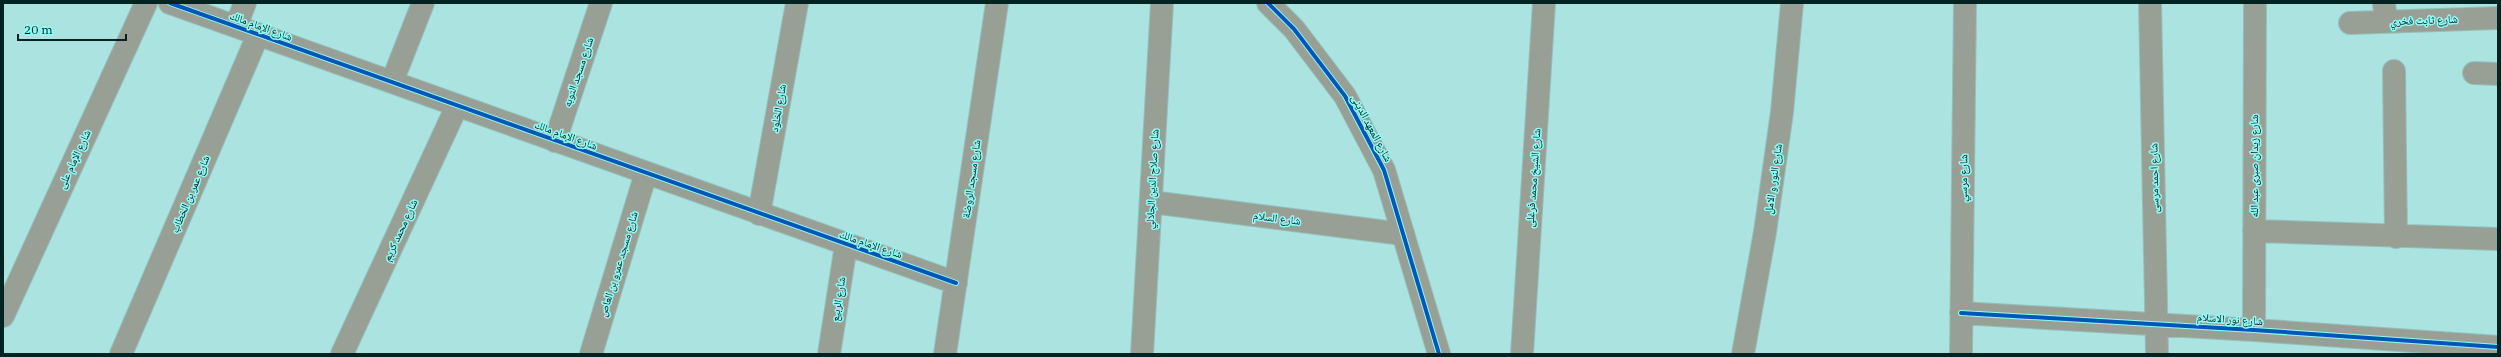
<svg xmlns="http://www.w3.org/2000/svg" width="2501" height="357" viewBox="0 0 2501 357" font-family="'IBM Plex Serif','Noto Naskh Arabic',serif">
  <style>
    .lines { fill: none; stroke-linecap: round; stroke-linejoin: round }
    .minor-casing { stroke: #94c0bd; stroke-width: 24 }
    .tertiary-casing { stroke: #94c0bd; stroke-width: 24 }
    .minor { stroke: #98a095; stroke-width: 22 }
    .tertiary { stroke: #98a095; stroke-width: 22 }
    .cycleway-casing { stroke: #93faf5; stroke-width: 6 }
    .cycleway { stroke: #0057b8; stroke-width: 4 }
    .labels { text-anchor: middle; stroke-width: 3; stroke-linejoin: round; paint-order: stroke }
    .street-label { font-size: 11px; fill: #012321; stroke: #93faf5 }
  </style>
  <rect width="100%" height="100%" fill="#aae3e0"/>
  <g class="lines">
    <defs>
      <path id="minor" d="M170,3L956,283
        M2150,3L2157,354
        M2384,3L2386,21
        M2350,23L2498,18
        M236,26L245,3
        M2394,71L2396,237
        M2474,73L2498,74
        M392,82L423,3
        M555,141L601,3
        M1151,202L1403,234
        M759,214L797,3
        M2254,231L2498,239
        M1961,313L2254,330L2498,347
        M3,316L146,3
        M2254,330L2255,3
        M121,354L258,35
        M342,354L457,106
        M591,354L646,173
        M829,354L846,245
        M945,354L997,3
        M1142,354L1162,3
        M1522,354L1544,3
        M1743,354L1765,232L1782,112L1792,3
        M1961,354L1965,3"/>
      <path id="tertiary" d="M1268,3L1294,29L1345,96L1384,170L1439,354"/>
    </defs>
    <use href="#minor" class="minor-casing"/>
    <use href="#tertiary" class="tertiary-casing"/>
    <use href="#minor" class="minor"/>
    <use href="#tertiary" class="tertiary"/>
    <defs>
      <path id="cycleway" d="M170,3L956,283
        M1268,3L1294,29L1345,96L1384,170L1439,354
        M1961,313L2254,330L2498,347"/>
    </defs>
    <use href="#cycleway" class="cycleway-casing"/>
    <use href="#cycleway" class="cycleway"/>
  </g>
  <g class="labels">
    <g class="street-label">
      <text transform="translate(2424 20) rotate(-2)" y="4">شارع ثابت فخري</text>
      <text transform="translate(261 26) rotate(20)" y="4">شارع الإمام مالك</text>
      <text transform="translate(578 72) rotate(-71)" y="4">شارع مسجد التوبه</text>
      <text transform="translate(778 108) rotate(-80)" y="4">شارع الخلود</text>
      <text transform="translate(1372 128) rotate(62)" y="4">شارع المعهد الدينى</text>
      <text transform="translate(566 135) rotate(20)" y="4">شارع الإمام مالك</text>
      <text transform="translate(74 159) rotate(-65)" y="4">شارع الإمام على</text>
      <text transform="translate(2254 166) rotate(-90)" y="4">شارع زيدان صبرى عبد الله</text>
      <text transform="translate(1533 178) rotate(-86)" y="4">شارع الشيخ محمد فرغلى</text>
      <text transform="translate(1963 178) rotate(-89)" y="4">شارع مرسي</text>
      <text transform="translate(2154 178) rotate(-91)" y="4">شارع احمد مرسى</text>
      <text transform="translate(971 179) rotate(-82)" y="4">شارع مسجد الروضة</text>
      <text transform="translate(1152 179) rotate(-87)" y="4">شارع صلاح الدين الجلالي</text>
      <text transform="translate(1773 179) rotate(-82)" y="4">شارع النور و الامل</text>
      <text transform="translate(190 194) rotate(-67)" y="4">شارع عمر بن الخطاب</text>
      <text transform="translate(1277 218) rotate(7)" y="4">شارع السلام</text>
      <text transform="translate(400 230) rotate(-65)" y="4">شارع محمد كريم</text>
      <text transform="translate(871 244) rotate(19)" y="4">شارع الإمام مالك</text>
      <text transform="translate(618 264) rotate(-73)" y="4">شارع مسجد عمرو بن العاص</text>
      <text transform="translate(838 299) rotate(-81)" y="4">شارع الربيع</text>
      <text transform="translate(2230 319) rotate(4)" y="4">شارع نور الاسلام</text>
    </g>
  </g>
  <rect width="2501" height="357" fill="none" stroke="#012321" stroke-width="8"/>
  <path d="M18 34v6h108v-6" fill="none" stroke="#012321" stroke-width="2"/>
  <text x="24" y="34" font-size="12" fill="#012321" stroke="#93faf5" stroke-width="3" paint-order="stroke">20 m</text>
</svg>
